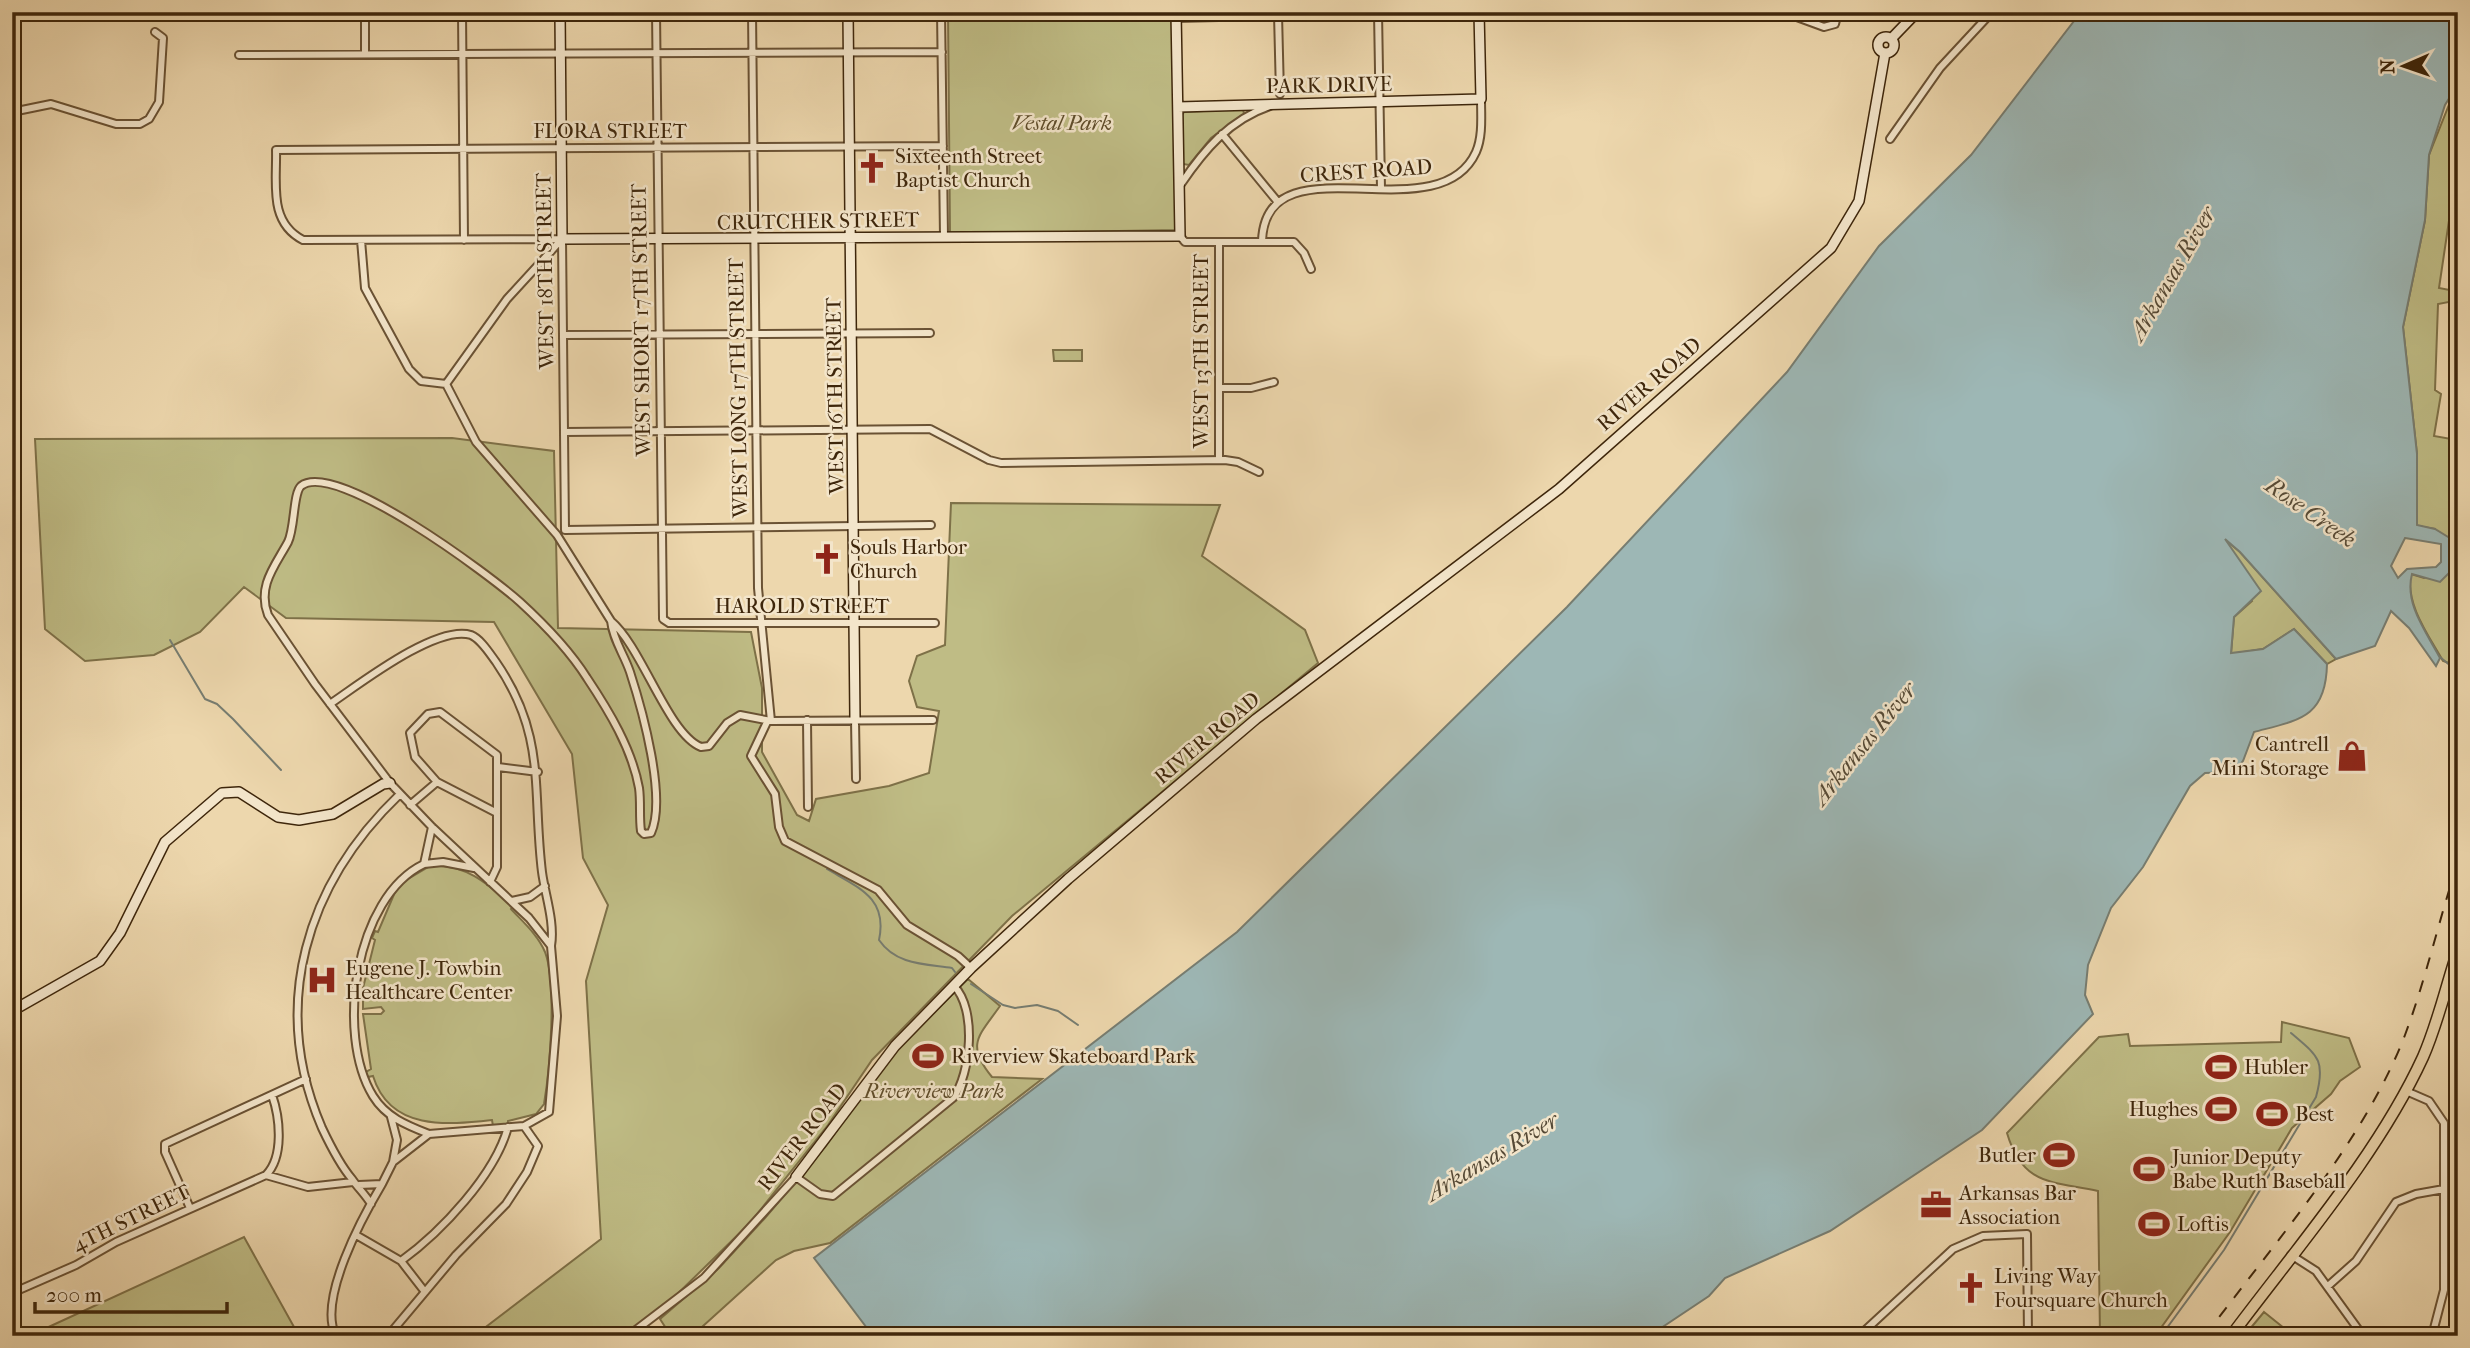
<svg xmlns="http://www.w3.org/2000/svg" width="2470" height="1348" viewBox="0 0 2470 1348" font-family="'IM FELL French Canon',serif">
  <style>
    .green { fill: #bfbc85; stroke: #7e7148; stroke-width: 2 }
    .water { fill: #9db7b5; stroke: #777d71; stroke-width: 2; fill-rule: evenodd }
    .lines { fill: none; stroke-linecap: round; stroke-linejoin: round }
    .stream { stroke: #777d71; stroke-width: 2 }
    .street-casing { stroke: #6a5234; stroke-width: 10 }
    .secondary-casing { stroke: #3e260b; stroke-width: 12 }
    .primary-casing { stroke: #3e260b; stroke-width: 13 }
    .street { stroke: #f3e5ca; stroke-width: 6 }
    .secondary { stroke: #f3e5ca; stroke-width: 9 }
    .primary { stroke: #edd7ad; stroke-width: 10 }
    .rail { stroke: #3e260b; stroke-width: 2; stroke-dasharray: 12 12; stroke-linecap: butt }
    .labels { text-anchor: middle; stroke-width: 5; stroke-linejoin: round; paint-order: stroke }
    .street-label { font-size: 21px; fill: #3e260b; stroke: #f3e5ca }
    .park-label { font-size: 21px; font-style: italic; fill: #5e4c2a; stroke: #f3e5ca }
    .poi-label { font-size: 21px; fill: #3e260b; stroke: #f3e5ca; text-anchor: start }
    .water-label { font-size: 23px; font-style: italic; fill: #564a36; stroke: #f3e5ca }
  </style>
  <rect width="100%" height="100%" fill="#edd7ad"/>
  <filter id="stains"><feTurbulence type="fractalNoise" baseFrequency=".00286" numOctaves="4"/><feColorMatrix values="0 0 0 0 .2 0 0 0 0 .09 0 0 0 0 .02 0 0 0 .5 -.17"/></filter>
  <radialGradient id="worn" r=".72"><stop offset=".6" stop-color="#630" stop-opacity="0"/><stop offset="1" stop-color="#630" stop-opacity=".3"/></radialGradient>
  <path class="green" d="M948,12H1172L1177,230L950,234Z
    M2458,82V160L2439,288L2455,291L2454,301L2438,304L2435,390L2441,394L2434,436L2457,440L2451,484L2458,485V666L2443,661C2429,636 2405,604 2411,574L2424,578L2455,567L2435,529L2417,526V454L2403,327L2425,220L2429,155Z
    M1243,109L1244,114L1211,138L1189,165L1183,164L1182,115L1184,112Z
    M1053,350H1082V361H1054Z
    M452,438L554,451L558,628L751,632L762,688V752L797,815L809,821L816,799L889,786L929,773L939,711L917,707L909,681L917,656L945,645L951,503L1220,505L1202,556L1305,630L1318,663L1012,916L872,1060L828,1125L750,1223L663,1308L622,1336H474L601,1239L586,981L608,905L583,858L572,754L494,622L286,618L244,587L200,632L154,655L85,661L45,629L35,439Z
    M2222,537L2240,552L2336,659L2327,664L2294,629L2263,649L2231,654L2234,617L2252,601Z
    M430,866C465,863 488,884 513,906L511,909C523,922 538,935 545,952C557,984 550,1069 544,1104L536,1114L508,1121V1125L493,1126L492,1120C447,1125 390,1131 373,1076L368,1077L366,1072L371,1069L363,1014H381L384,1011L381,1007L363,1009V988L375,940L372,938L375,931L378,932L398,885Z
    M968,979L1000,1006C979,1036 965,1044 992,1077L1042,1079L830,1243L794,1251L776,1260L692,1336H671L660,1319L719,1268L765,1218L826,1146L889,1057Z
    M2282,1022L2349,1038L2360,1067L2340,1081L2331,1094L2292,1128L2230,1232L2155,1336H2100L2098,1191C2053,1181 2023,1187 2007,1133L2099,1037L2128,1034L2130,1046L2281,1042Z
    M244,1237L299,1336H29Z
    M2264,1312L2294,1336H2244Z"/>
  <path class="water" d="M2081,12H2458V84L2445,105L2429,155L2425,220L2403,327L2417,454V525L2435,529L2453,540L2455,567L2440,582L2412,574C2404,604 2427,633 2440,658L2436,666L2409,628L2391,611L2375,646L2336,659L2240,552L2225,539L2261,591L2234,617L2231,653L2263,649L2294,629L2327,664C2326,718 2299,720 2254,732L2243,761L2234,772L2205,773L2190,786L2143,867L2111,908L2088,965L2085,995L2093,1014L1982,1130L1830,1231L1725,1278L1709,1296L1649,1336H873L814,1258L1237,932L1567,607L1787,372L1879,246L1971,155ZM2405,538L2441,544V562L2436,567L2407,569L2398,578L2391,566Z"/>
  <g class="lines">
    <path class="stream" d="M170,640L205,699L217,704L233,719L281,770
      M2440,657L2458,672
      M827,869C859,888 888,898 879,940C896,965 925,964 952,968L955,972
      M971,984L1003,1005L1015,1008L1037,1005L1058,1011L1078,1025
      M2161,1336L2224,1250L2316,1097C2326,1060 2318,1056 2291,1033"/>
    <defs>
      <path id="street" d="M365,12V54
        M462,12L464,240
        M656,12L663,619L669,623H935
        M752,12L758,588L771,721
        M941,12L944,237
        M1378,12L1381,189
        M1783,12L1824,27L1835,24L1838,12
        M1278,14L1280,94
        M1176,18L1419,12
        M239,55L942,52
        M12,112L51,104L116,124H140L149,119L159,102L163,38L155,32
        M1222,134L1277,201
        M1890,139L1940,68L1992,12
        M1181,184C1204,150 1229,120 1270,106
        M1180,236L1185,242H1294L1304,253L1311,269
        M562,239L303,240C268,222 277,183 276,150L943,146
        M562,239L565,530L931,525
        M361,240L365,288L409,369L421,381L446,384
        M1262,241C1266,136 1438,236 1476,152C1483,136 1481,116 1481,99
        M1219,242V460
        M563,335L930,333
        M1219,388H1251L1274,382
        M564,432L930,429L989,460L1001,463L1225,460L1238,462L1259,472
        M611,621C642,647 668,734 701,747L709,746L727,723L740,715L771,721L933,720
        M330,704C357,686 436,624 471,635C481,639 490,654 496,662C547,736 532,790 542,872C545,895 555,922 551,946
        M768,720L751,756L775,794L779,827L785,841L878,890L907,925L958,956L971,968
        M807,720L808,807
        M855,720L856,779
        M498,767L538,772
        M410,805L437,782
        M424,864L443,862L474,868
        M490,882L497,867V755L440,712L428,714L410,733L415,757L437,782L497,813
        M512,901L530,897L545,886
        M2406,1091L2429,1101L2444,1123V1290L2432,1336
        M391,1117L397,1140L393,1162
        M429,1134C406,1125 386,1117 373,1096C335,1034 355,897 424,864L432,827
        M266,1175L308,1187L353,1182
        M359,1185L382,1184L393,1162L429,1134L524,1126L549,1112L557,1016L551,946L529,918L432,827L390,783L315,684L268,615C257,586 275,566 288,542C295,528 293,493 301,486C335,459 491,576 520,602C544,624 570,651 587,678C609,711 632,749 639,788C641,802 639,817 641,831L644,834L651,833C667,798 642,709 630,672C624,654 613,640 611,621L557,535L476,442L446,384L507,299L562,239
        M371,1204C365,1194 358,1188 352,1179C340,1165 330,1145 322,1128C269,1005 306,884 400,794
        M190,1208L165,1152V1144L306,1079
        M356,1235L401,1261L425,1292
        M2291,1255L2316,1271L2363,1336
        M401,1261C441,1232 495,1175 508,1127
        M12,1276L19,1290
        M2328,1286L2356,1261L2396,1202L2416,1194L2444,1189
        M12,1293L76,1265L116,1242L266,1175C284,1157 280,1118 272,1095
        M336,1336C317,1300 363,1216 382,1184
        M388,1336L456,1255L506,1204L527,1172L538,1146L524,1126
        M628,1336L704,1278L796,1177L820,1194L833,1196L953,1098C971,1074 977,1009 954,986
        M1859,1336L1953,1249L1983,1236L2027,1234L2028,1336"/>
      <path id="secondary" d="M560,12L562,239L1180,236L1176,12
        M848,12L855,720
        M1878 45a8 8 0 1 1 16 0a8 8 0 1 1-16 0Z
        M1891,39L1917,12
        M1178,107L1481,99L1479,12
        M12,1011L100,961L120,933L165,842L222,793L239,792L278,817L299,820L333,814L383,784L390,783
        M796,1177L895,1046L971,968L1068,879L1256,719L1559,489L1831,248L1859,201L1885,53"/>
      <path id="primary" d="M2231,1336C2295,1250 2378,1155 2423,1057C2438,1023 2446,986 2458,950"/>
    </defs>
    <use href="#street" class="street-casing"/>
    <use href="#secondary" class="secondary-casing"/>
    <use href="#primary" class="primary-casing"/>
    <use href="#street" class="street"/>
    <use href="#secondary" class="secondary"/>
    <use href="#primary" class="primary"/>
    <path class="rail" d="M2205,1336C2273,1244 2364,1142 2405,1035C2426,979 2439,919 2458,862"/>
  </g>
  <defs>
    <symbol id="church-bare" viewBox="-9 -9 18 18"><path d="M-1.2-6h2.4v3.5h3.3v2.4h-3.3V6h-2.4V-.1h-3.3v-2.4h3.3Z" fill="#8f2418" stroke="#f3e5ca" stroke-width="2.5" paint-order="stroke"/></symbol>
    <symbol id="shop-bare" viewBox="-9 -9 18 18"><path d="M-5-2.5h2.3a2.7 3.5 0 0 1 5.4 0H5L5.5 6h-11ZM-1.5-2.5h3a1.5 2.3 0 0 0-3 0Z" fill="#8f2418" stroke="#f3e5ca" stroke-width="2.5" paint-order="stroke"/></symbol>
    <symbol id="hospital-bare" viewBox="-9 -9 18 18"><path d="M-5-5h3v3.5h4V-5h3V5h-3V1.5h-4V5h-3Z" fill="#8f2418" stroke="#f3e5ca" stroke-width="2.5" paint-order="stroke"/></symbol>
    <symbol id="stadium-bare" viewBox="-9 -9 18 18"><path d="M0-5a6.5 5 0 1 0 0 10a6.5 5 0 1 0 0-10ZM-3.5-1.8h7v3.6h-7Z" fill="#8f2418" stroke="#f3e5ca" stroke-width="2.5" paint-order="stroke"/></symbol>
    <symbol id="office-bare" viewBox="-9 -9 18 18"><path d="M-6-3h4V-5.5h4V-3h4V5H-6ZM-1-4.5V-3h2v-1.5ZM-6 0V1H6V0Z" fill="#8f2418" stroke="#f3e5ca" stroke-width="2.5" paint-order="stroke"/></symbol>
  </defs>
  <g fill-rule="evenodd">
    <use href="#church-bare" x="850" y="146" width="44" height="44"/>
    <use href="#church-bare" x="805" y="537" width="44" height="44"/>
    <use href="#shop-bare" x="2330" y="734" width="44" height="44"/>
    <use href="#hospital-bare" x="300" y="958" width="44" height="44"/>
    <use href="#stadium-bare" x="906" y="1034" width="44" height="44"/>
    <use href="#stadium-bare" x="2199" y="1045" width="44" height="44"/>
    <use href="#stadium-bare" x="2199" y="1087" width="44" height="44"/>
    <use href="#stadium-bare" x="2250" y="1092" width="44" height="44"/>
    <use href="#stadium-bare" x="2037" y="1133" width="44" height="44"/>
    <use href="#stadium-bare" x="2127" y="1147" width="44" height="44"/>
    <use href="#office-bare" x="1914" y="1183" width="44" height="44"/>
    <use href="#stadium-bare" x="2132" y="1202" width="44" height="44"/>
    <use href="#church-bare" x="1949" y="1266" width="44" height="44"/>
  </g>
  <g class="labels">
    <g class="street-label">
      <text transform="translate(1329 85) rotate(-1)" y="7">PARK DRIVE</text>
      <text x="610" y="138">FLORA STREET</text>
      <text transform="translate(1366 171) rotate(-4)" y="7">CREST ROAD</text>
      <text transform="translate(818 221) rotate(-1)" y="7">CRUTCHER STREET</text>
      <text transform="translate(545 271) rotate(-91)" y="7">WEST 18TH STREET</text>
      <text transform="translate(641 320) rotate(-91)" y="7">WEST SHORT 17TH STREET</text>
      <text transform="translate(1201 351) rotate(-90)" y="7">WEST 13TH STREET</text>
      <text transform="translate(1649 384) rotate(-41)" y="7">RIVER ROAD</text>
      <text transform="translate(738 388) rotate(-91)" y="7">WEST LONG 17TH STREET</text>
      <text transform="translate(835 396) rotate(-91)" y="7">WEST 16TH STREET</text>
      <text x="802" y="613">HAROLD STREET</text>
      <text transform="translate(1207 738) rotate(-40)" y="7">RIVER ROAD</text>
      <text transform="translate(802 1137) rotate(-52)" y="7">RIVER ROAD</text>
      <text transform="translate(131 1218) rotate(-26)" y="7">4TH STREET</text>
    </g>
    <g class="park-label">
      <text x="1062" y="130">Vestal Park</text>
      <text x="934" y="1098">Riverview Park</text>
    </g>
    <g class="poi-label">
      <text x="895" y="163">Sixteenth Street<tspan x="895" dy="24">Baptist Church</tspan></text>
      <text x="850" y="554">Souls Harbor<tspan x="850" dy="24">Church</tspan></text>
      <text x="2329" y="751" text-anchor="end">Cantrell<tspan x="2329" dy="24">Mini Storage</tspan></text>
      <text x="345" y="975">Eugene J. Towbin<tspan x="345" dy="24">Healthcare Center</tspan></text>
      <text x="951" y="1063">Riverview Skateboard Park</text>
      <text x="2244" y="1074">Hubler</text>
      <text x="2198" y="1116" text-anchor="end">Hughes</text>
      <text x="2295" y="1121">Best</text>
      <text x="2036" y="1162" text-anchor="end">Butler</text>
      <text x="2172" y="1164">Junior Deputy<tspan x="2172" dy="24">Babe Ruth Baseball</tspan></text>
      <text x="1959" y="1200">Arkansas Bar<tspan x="1959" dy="24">Association</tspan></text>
      <text x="2177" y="1231">Loftis</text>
      <text x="1994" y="1283">Living Way<tspan x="1994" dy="24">Foursquare Church</tspan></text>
    </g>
    <g class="water-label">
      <text transform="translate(2172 273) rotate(-60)" y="8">Arkansas River</text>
      <text transform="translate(2311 512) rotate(35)" y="8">Rose Creek</text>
      <text transform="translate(1864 743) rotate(-51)" y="8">Arkansas River</text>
      <text transform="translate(1492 1156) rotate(-31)" y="8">Arkansas River</text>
    </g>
  </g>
  <rect width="2470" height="1348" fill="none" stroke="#edd7ad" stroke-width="42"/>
  <rect x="14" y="14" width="2442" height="1320" fill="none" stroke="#3e260b" stroke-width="3.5"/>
  <rect x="21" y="21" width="2428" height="1306" fill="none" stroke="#3e260b" stroke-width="2"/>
  <g transform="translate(2404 66) rotate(268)" stroke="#f3e5ca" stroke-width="5" paint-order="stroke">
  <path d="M0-5L12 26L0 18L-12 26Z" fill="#3e260b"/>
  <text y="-10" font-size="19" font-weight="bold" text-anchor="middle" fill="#3e260b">N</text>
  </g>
  <path d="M35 1302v10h192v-10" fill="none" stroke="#3e260b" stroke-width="3.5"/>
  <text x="46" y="1302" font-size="21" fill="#3e260b" stroke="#f3e5ca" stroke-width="5" paint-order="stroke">200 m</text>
  <rect width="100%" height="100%" filter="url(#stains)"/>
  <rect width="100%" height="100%" fill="url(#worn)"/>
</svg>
